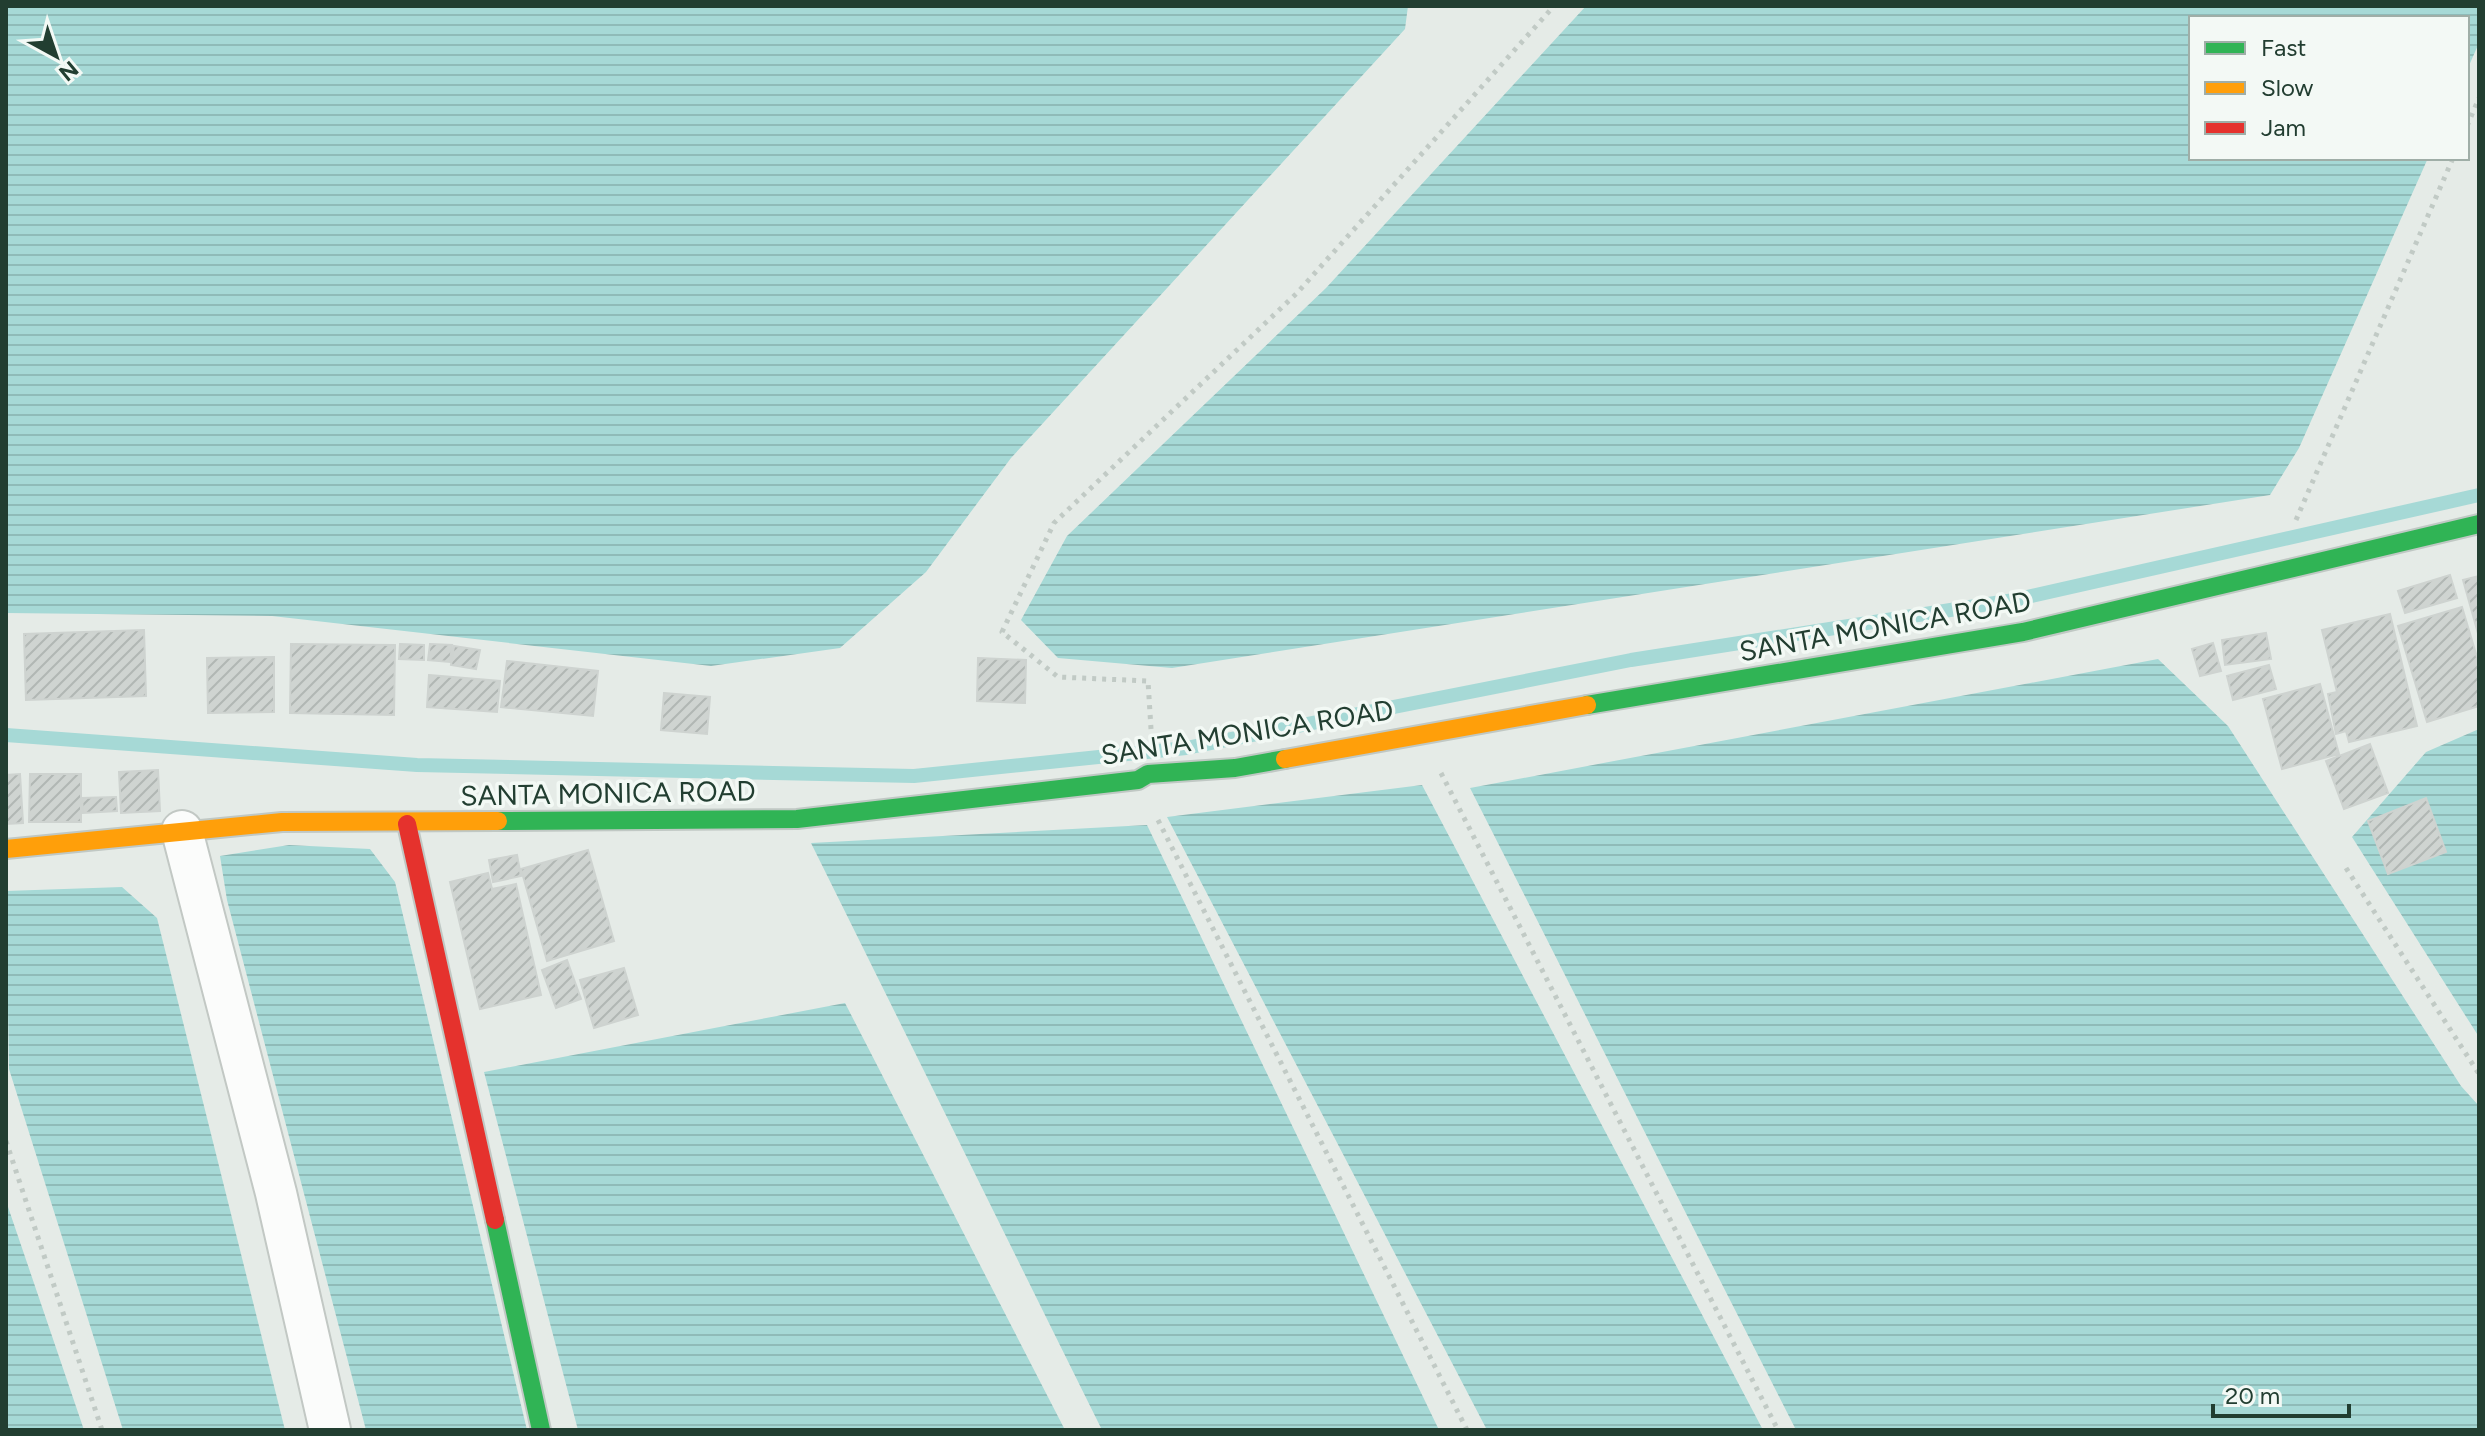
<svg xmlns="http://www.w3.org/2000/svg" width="2485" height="1436" viewBox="0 0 2485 1436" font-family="Figtree,sans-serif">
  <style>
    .water { fill: url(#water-rules) }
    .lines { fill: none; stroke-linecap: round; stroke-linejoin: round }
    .stream { stroke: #a6d9d6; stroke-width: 14 }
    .building { fill: url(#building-hatch); stroke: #ced3d0; stroke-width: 2 }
    .street-casing { stroke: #c2c8c4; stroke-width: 44 }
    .fast-casing { stroke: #c0c8c4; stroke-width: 22 }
    .slow-casing { stroke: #c0c8c4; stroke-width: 22 }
    .jam-casing { stroke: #c0c8c4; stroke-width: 22 }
    .path { stroke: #c1cac5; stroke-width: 5; stroke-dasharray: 4 6; stroke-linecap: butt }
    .street { stroke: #fbfcfb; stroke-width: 40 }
    .fast { stroke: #30b455; stroke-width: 18 }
    .slow { stroke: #ff9f0a; stroke-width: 18 }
    .jam { stroke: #e5322d; stroke-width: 18 }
    .labels { text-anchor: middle; stroke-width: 7; stroke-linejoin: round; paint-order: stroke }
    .street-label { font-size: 28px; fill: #223e31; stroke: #f3f9f5 }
  </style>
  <defs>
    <pattern id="water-rules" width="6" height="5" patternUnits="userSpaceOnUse" patternTransform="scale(2)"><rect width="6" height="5" fill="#a6d9d6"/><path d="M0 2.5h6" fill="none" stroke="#8fbbb8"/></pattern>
    <pattern id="building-hatch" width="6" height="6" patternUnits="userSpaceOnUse" patternTransform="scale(2)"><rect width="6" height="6" fill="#cfd4d1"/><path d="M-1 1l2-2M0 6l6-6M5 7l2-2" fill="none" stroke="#b1b7b4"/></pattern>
  </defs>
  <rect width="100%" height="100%" fill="#e5ebe7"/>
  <path class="water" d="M6,6H1408L1405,29L1011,458L926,572L840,648L711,666L272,616L6,613Z
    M1586,6H2479V43L2467,70V18H2191V158H2428L2299,448L2270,495L1172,668L1058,658L1021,620L1067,536L1326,288Z
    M2158,659L2228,726L2461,1086L2479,1106V1430H1796L1470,788Z
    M2479,729V1037L2352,837L2426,752Z
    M1422,785L1763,1430H1487L1167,817Z
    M1147,825L1439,1430H1102L811,843Z
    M289,845L370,849L395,882L527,1430H366L227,900L220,856Z
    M122,887L157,918L285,1430H123L9,1069L6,891Z
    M845,1003L1065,1430H578L484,1072Z
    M6,1201L84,1430H6Z"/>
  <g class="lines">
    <path class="stream" d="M6,735L417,765L914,776L1186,748L1631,660L2014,600L2479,495"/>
  </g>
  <path class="building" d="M2450,575L2457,598L2405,613L2398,591Z
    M2479,576V637L2463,580Z
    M2462,607L2479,664V706L2427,722L2398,626Z
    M2390,614L2417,726L2349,742L2346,731L2336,734L2328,694L2337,692L2322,630Z
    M144,630L146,696L26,700L24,634Z
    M2266,633L2271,659L2225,665L2222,640Z
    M2213,643L2221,671L2200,676L2192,649Z
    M291,644L395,645L394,715L290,713Z
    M400,644L424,645V660L399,659Z
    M430,644L452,645L450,662L428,660Z
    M454,646L480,650L476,669L451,665Z
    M274,657V712L208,713L207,658Z
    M978,658L1026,660L1025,703L977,701Z
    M507,661L598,671L593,716L501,707Z
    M2269,665L2276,689L2233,700L2227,676Z
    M429,675L500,681L497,712L427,707Z
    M2320,684L2339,754L2282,769L2263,699Z
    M664,693L710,697L707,734L661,730Z
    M2370,744L2388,793L2344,809L2326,761Z
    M158,770L160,811L121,813L119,772Z
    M20,774L23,823L6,824V775Z
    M30,774H81V822H29Z
    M116,797L117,811L83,813L82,798Z
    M2426,798L2446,852L2388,874L2368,821Z
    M588,850L614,941L547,961L521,869Z
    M517,855L521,876L493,882L489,860Z
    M488,873L492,889L516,884L541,995L480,1009L450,882Z
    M567,960L581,999L556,1008L542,970Z
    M624,968L638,1015L594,1028L580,980Z"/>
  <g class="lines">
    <defs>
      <path id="street" d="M182,831L276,1193L330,1430"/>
      <path id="fast" d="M1587,705L2023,632L2479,524
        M498,821L797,819L1138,780L1148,774L1235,768L1285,759
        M495,1220L541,1430"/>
      <path id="slow" d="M1285,759L1587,705
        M6,849L282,822L498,821"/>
      <path id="jam" d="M407,824L495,1220"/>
    </defs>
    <use href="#street" class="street-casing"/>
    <use href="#fast" class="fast-casing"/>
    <use href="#slow" class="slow-casing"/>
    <use href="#jam" class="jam-casing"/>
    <path class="path" d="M2467,126L2479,98
      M2296,520L2453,158
      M1151,729L1148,681L1058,677L1002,632L1054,523L1297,293L1554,6
      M1441,773L1778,1430
      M1158,820L1467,1430
      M2346,868L2479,1074
      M6,1141L102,1430"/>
    <use href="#street" class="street"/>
    <use href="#fast" class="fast"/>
    <use href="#slow" class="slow"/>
    <use href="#jam" class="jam"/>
  </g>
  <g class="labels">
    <g class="street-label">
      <text transform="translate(1885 626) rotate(-10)" y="10">SANTA MONICA ROAD</text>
      <text transform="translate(1247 732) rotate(-9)" y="10">SANTA MONICA ROAD</text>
      <text transform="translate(608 793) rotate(-1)" y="10">SANTA MONICA ROAD</text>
    </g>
  </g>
  <rect width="2485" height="1436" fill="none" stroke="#223e31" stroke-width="16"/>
  <rect x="2189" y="16" width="280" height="144" fill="#f3f9f5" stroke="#9faea7" stroke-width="2"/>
  <rect x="2205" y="42" width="40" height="12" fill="#30b455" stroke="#9faea7" stroke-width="2"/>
  <text x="2261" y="56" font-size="24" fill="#223e31">Fast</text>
  <rect x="2205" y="82" width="40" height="12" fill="#ff9f0a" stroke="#9faea7" stroke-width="2"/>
  <text x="2261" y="96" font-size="24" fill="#223e31">Slow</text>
  <rect x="2205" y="122" width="40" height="12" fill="#e5322d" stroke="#9faea7" stroke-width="2"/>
  <text x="2261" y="136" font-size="24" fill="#223e31">Jam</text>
  <g transform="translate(56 56) rotate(140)" stroke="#f3f9f5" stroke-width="6" paint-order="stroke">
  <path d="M0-6L14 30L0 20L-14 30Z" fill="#223e31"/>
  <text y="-12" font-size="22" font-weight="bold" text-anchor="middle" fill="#223e31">N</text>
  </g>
  <path d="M2213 1404v12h136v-12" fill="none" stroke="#223e31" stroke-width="4"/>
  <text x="2225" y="1404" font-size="24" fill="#223e31" stroke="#f3f9f5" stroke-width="6" paint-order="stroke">20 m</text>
</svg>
